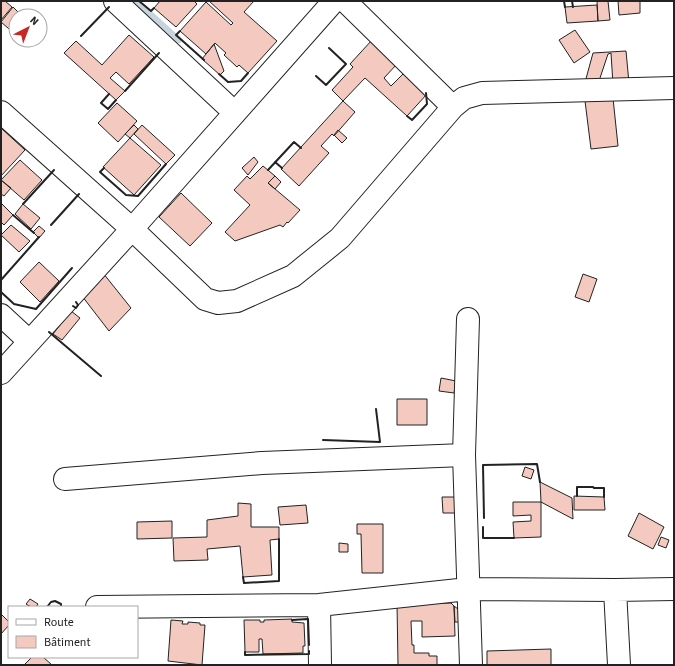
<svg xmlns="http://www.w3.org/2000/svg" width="675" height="666" viewBox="0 0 675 666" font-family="'Source Sans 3',sans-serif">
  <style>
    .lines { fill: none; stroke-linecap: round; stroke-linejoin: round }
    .stream { stroke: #c7d3dd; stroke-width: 6 }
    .building { fill: #f3c9c0; stroke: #222 }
    .minor-casing { stroke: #222; stroke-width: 24 }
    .minor { stroke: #fff; stroke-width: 22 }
    .wall { stroke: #222; stroke-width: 2 }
  </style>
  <rect width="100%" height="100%" fill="#fff"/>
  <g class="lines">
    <path class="stream" d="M136,1L179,40"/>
  </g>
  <path class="building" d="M1,1H5L12,7L1,20Z
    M160,1H194L197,4L176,27L154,8Z
    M209,1H254L244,12L277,41L248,73L239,65L237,67L224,55L226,53L215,43L206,54L180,31L206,2L231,25L233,23Z
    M597,1H608L610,20L598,21Z
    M618,1H640V13L619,15Z
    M597,5L598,21L567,23L565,7Z
    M13,7L22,16H16V35L1,22Z
    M575,30L590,52L574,63L559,40Z
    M129,35L154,57L129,84L116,72L110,78L125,91L116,100L64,53L76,41L102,65Z
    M372,40L397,64L384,78L391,86L404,73L427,94L407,116L365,78L343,101L332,90L353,67L350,64Z
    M214,44L224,71L220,75L202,59Z
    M626,51L629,83L613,85L611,53L608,54L598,84L584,86L593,53Z
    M613,98L618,146L591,149L585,101Z
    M343,101L355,112L334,136L332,134L321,146L329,153L299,186L281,169Z
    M117,103L137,121L118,142L98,123Z
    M134,125L138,129L130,138L125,134Z
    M142,125L175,155L166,164L134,134Z
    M1,128L25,150L1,176Z
    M338,130L347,138L342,143L334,135Z
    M130,138L161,165L134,195L103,167Z
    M254,157L258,162L248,175L242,168Z
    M20,160L42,180L24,200L1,180Z
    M263,166L275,176L268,183L300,210L288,223L287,222L283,227L280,225L235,241L225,232L250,205L234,190L247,176L250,179Z
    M275,176L281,182L275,189L268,183Z
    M1,180L11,188L4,196L1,194Z
    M181,193L212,223L190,246L159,217Z
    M1,203L13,215L4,225L2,223L1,225Z
    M23,204L40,218L31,229L15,214Z
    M11,225L30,241L19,252L1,235Z
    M39,226L45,231L39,238L33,232Z
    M39,262L59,281L40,302L20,282Z
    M103,273L131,308L109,331L82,296Z
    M583,274L597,279L589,302L575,297Z
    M71,311L80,318L62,340L53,334Z
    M441,378L456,381L454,393L439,391Z
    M397,399H427V425H397Z
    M525,467L534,470L531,479L522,476Z
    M540,482L572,498L573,519L541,502Z
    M574,496L604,497L605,510H574Z
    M442,497H455L456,513H443Z
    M513,502H541V537L514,538L513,522L531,521V515L513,516Z
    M238,503L251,504V527H279V539L270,540L272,575L243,577L240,546L207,549L208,560L174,561L173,538L207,537V520L238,516Z
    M306,505L308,523L280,525L278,507Z
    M639,513L664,527L653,549L628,536Z
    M172,521V538L137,539V522Z
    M357,524H383V573H362L361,534H357Z
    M661,537L669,540L666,548L658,545Z
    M339,543L348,544V552H339Z
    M30,599L38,604L36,607H31L26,604Z
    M451,603L454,606L455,636L422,637V621H411L412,645H414V653H429V656H437V665H398L397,604Z
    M454,606L462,612V622H455Z
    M1,614L9,622V625L1,634Z
    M292,619V622L304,623L305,646H303V653L263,654L262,639H259V652H245L244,620H260V622H264V620Z
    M171,620L183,621L182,624H188V622L200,623V625H205L202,665L168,661Z
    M551,649V665H487V651Z
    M32,657H43L52,665H24Z"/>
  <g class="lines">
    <defs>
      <path id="minor" d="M115,1L235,113
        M345,1L453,107
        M1,112L132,229L205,299L218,303L237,301L293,276L340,238L453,107L464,98L482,93L674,88
        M1,315L29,341
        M468,319L464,455L471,665
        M1,373L132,229L334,1
        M65,479L262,463L464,455
        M615,590L619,665
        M319,605L320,665
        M97,607L319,605L468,589L615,590L674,589"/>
    </defs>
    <use href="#minor" class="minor-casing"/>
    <use href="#minor" class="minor"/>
    <path class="wall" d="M139,1L151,11L154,8
      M564,1L565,7
      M572,1L573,7
      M180,31L176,35L204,60
      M81,36L109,7
      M219,74L228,82L241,81L248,73
      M316,76L326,85L346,64L329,48
      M125,91L159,53
      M109,94L101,103L108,109L116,100
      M407,116L412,120L427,104L426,93
      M275,162L282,168
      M104,168L100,172L126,195L138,196L166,164
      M268,170L294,142L301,148
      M23,204L54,170
      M13,215L34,233
      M51,225L79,194
      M1,280L39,237
      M1,292L14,304L36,309L72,268
      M73,306L76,308L78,305L76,302
      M49,332L101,376
      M323,440L380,442L376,409
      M577,496V487H593L594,488H604V497
      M484,518L483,465L537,464L540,482
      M483,527V538H514
      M243,577L244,583L279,581V539
      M47,607L51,602L55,601L61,604V607
      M292,620L308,619L309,645
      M245,652V655L309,654V651"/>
  </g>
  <rect width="675" height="666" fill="none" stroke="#222222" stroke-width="4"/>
  <rect x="8" y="606" width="130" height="52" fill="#ffffff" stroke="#a7a7a7"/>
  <rect x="16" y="619" width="20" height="6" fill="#ffffff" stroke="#a7a7a7"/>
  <text x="44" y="626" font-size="12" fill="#222222">Route</text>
  <rect x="16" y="636" width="20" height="12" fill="#f3c9c0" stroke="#a7a7a7"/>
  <text x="44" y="646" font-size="12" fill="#222222">Bâtiment</text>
  <g transform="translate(28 28) rotate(42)"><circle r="19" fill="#ffffff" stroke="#a7a7a7"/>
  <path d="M0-3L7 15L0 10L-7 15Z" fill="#c62828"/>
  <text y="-6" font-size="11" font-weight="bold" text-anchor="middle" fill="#222222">N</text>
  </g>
</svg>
